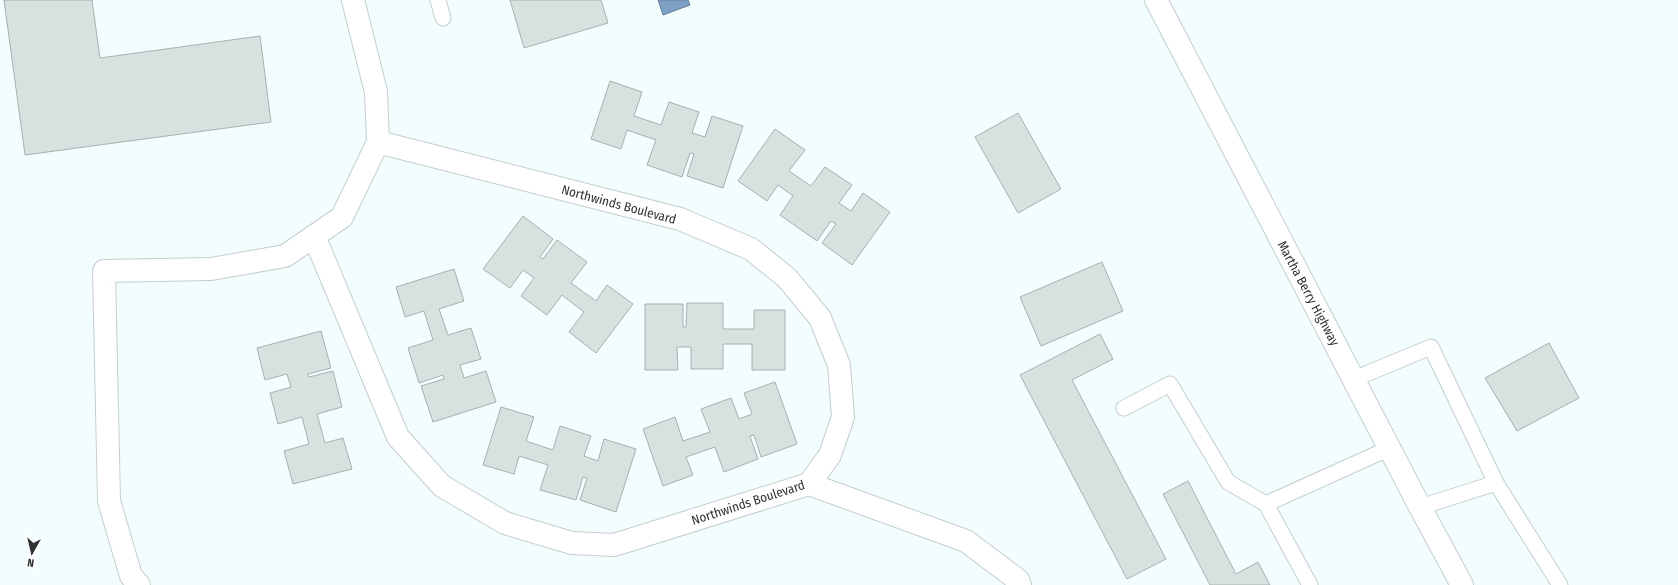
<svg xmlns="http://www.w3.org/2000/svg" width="1678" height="585" viewBox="0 0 1678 585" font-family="'Fira Sans Condensed',sans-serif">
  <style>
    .water { fill: #7ea0c4; stroke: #667f99 }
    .building { fill: #d7e2e0; stroke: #a6b0ae }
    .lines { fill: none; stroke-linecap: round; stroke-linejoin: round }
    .lane-casing { stroke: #c3cecf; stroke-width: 17 }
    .street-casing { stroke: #c3cecf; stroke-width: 24 }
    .primary-casing { stroke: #c3cecf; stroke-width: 24 }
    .lane { stroke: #fff; stroke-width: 15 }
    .street { stroke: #fff; stroke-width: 22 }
    .primary { stroke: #fff; stroke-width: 22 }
    .labels { text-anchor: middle; stroke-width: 3.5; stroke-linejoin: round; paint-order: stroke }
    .street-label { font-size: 13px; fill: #2f3334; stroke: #fff }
  </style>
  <rect width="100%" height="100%" fill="#f4fdfe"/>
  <path class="water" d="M658,0H688L690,5L663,15Z"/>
  <path class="building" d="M4,0H92L100,58L260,36L271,122L25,155Z
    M510,0H601L608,23L524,48Z
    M610,81L642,92L634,116L661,125L669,102L699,112L692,133L705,137L712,116L743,126L723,188L687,176L694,154L690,153L682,177L647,165L656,140L627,130L621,149L591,139Z
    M1018,113L1061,189L1018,213L975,137Z
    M775,129L805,150L789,171L811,186L825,167L852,185L839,203L851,211L863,193L890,212L852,265L822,243L836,224L831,221L817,241L780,215L793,196L778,185L767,201L738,181Z
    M523,216L553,239L540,257L543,259L557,240L587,262L571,283L596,301L607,285L633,304L596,353L569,332L584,312L562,295L547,315L521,296L534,278L523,270L510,288L483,269Z
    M1102,262L1123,311L1041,346L1020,297Z
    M454,269L464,301L439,309L448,335L471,328L481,359L460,365L464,378L486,371L496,402L433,422L421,386L444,379L443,375L419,383L408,348L433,340L424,311L405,317L396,287Z
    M687,303H723V329H754V310H785V370H752V344H723V369H691V347H677L678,370H645V304H683V327H686Z
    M321,331L331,368L308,374L309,377L333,371L342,407L317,414L325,443L343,438L352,469L293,484L284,451L309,444L302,417L278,424L270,393L291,387L287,374L265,380L257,348Z
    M1100,334L1113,359L1072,380L1166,559L1127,579L1020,375Z
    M1549,343L1579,398L1517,431L1485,378Z
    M775,382L797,444L761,457L754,435L750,436L758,459L724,472L715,447L686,457L693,475L663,486L643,429L675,417L683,441L710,432L701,409L731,398L739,419L752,414L744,393Z
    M501,407L534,417L526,441L553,450L560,426L591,436L584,456L598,461L604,439L636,449L616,512L580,500L587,478L583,477L576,500L540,490L548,465L519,456L514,474L483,465Z
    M1188,481L1236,574L1258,562L1270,585H1210L1163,494Z"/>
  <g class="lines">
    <defs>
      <path id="lane" d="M438,0L443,18
        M1354,379L1431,347L1496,483L1420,507
        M1124,408L1170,384L1228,482L1266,504
        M1496,483L1560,585
        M1310,585L1266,504L1390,448"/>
      <path id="street" d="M314,236L398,437L442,486L505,523L572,543L614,545L809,484L830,455L843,417L839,365L820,318L787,278L751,249L680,219L378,142
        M809,484L966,541L1018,580L1020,585
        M139,585L131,576L109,501L104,271L211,269L285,256L342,217L378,142L376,92L353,0"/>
      <path id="primary" d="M1156,0L1420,507L1462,585"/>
    </defs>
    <use href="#lane" class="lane-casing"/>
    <use href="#street" class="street-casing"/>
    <use href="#primary" class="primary-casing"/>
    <use href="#lane" class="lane"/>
    <use href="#street" class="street"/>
    <use href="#primary" class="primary"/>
  </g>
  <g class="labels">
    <g class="street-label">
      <text transform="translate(619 204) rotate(15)" y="5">Northwinds Boulevard</text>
      <text transform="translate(1309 293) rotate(62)" y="5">Martha Berry Highway</text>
      <text transform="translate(748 502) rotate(-18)" y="5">Northwinds Boulevard</text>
    </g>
  </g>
  <g transform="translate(32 553) rotate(188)" stroke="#ffffff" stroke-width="3" paint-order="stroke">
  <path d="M0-3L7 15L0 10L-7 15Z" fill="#2f3334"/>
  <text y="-6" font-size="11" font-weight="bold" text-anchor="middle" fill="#2f3334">N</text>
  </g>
</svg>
